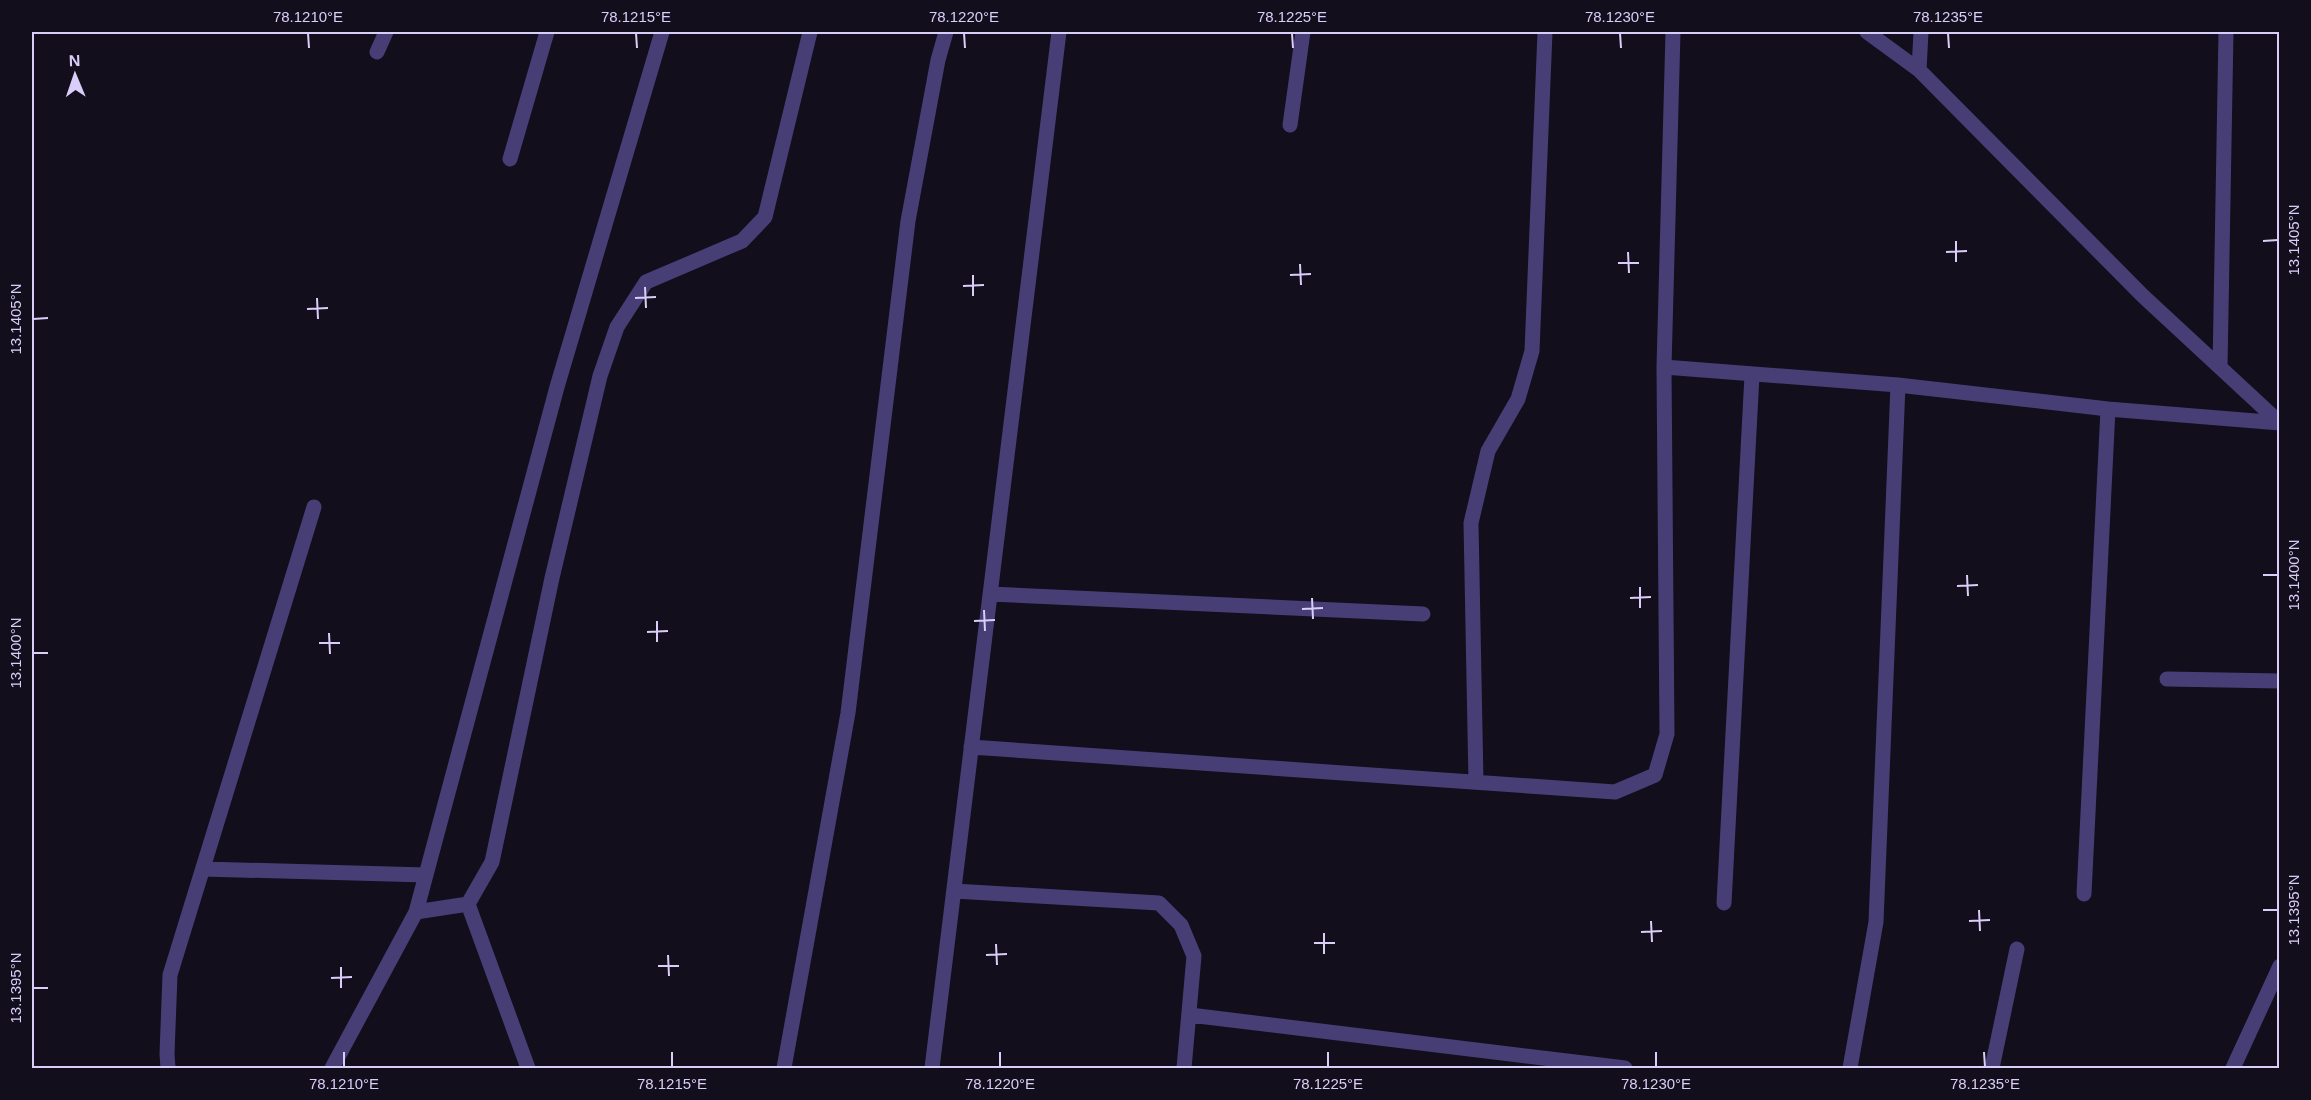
<svg xmlns="http://www.w3.org/2000/svg" width="2311" height="1100" viewBox="0 0 2311 1100" font-family="Arial,sans-serif">
  <style>
    .lines { fill: none; stroke-linecap: round; stroke-linejoin: round }
    .lane { stroke: #483e76; stroke-width: 15 }
    .street { stroke: #483e76; stroke-width: 15 }
    .ticks { fill: none; stroke: #d9cef9; stroke-width: 2 }
    .neatline { fill: none; stroke: #d9cef9; stroke-width: 2 }
    .ticks-label { font-size: 15px; text-anchor: middle; fill: #d9cef9 }
  </style>
  <rect width="100%" height="100%" fill="#120e1c"/>
  <g class="lines">
    <path class="lane" d="M1290,125L1303,32"/>
    <path class="street" d="M1867,32L1919,70L2143,296L2280,423
      M377,52L386,32
      M1919,70L1921,32
      M510,159L547,32
      M1664,367L1898,385L2108,409L2280,423
      M2220,367L2226,32
      M990,594L1423,614
      M2167,679L2280,681
      M971,747L1615,792L1655,775L1667,734L1664,367L1673,32
      M1476,782L1471,523L1488,451L1518,399L1532,351L1545,32
      M203,869L426,875
      M954,891L1159,903L1181,925L1194,956L1184,1068
      M2084,894L2108,409
      M1724,903L1752,375
      M468,904L528,1068
      M416,912L468,904L492,862L552,578L600,376L617,327L646,282L742,241L765,217L810,32
      M1190,1015L1625,1068
      M168,1068L167,1054L170,975L314,507
      M332,1068L416,912L557,387L662,32
      M784,1068L848,713L908,221L938,60L946,32
      M932,1068L1059,32
      M1850,1068L1876,922L1898,385
      M1992,1068L2017,949
      M2233,1068L2280,966"/>
  </g>
  <path class="ticks" d="M308,33L309,48M636,33L637,48M964,33L965,48M1292,33L1293,48M1620,33L1621,48M1948,33L1949,48M1956,241V262M2263,241L2278,240M1628,252L1629,273M1946,252L1967,251M1618,263H1639M1300,264L1301,285M973,275V296M1290,275L1311,274M963,286L984,285M645,287L646,308M317,298L318,319M635,298L656,297M307,309L328,308M33,319L48,318M1967,575L1968,596M2263,575H2278M1957,586L1978,585M1640,587V608M1312,598L1313,619M1630,598L1651,597M1302,609L1323,608M984,610L985,631M657,621V642M974,621L995,620M647,632L668,631M329,633L330,654M319,643H340M33,653H48M1979,910L1980,931M2263,910H2278M1651,921L1652,942M1969,921L1990,920M1641,932L1662,931M1324,933V954M1314,943H1335M996,944L997,965M668,955L669,976M986,955L1007,954M658,966H679M341,967V988M331,978L352,977M33,988H48M344,1052V1067M672,1052V1067M1000,1052V1067M1328,1052V1067M1656,1052V1067M1984,1052L1985,1067"/>
  <rect width="2311" height="1100" fill="none" stroke="#120e1c" stroke-width="66"/>
  <g transform="translate(75 75) rotate(358)" stroke="#120e1c" stroke-width="4.5" paint-order="stroke">
  <path d="M0-4.5L10 22L0 15L-10 22Z" fill="#d9cef9"/>
  <text y="-9" font-size="16" font-weight="bold" text-anchor="middle" fill="#d9cef9">N</text>
  </g>
  <rect x="33" y="33" width="2245" height="1034" class="neatline"/>
  <g class="ticks-label">
    <text x="308" y="22">78.1210°E</text>
    <text x="636" y="22">78.1215°E</text>
    <text x="964" y="22">78.1220°E</text>
    <text x="1292" y="22">78.1225°E</text>
    <text x="1620" y="22">78.1230°E</text>
    <text x="1948" y="22">78.1235°E</text>
    <text transform="translate(2294 240) rotate(-90)" y="5">13.1405°N</text>
    <text transform="translate(16 319) rotate(-90)" y="5">13.1405°N</text>
    <text transform="translate(2294 575) rotate(-90)" y="5">13.1400°N</text>
    <text transform="translate(16 653) rotate(-90)" y="5">13.1400°N</text>
    <text transform="translate(2294 910) rotate(-90)" y="5">13.1395°N</text>
    <text transform="translate(16 988) rotate(-90)" y="5">13.1395°N</text>
    <text x="344" y="1089">78.1210°E</text>
    <text x="672" y="1089">78.1215°E</text>
    <text x="1000" y="1089">78.1220°E</text>
    <text x="1328" y="1089">78.1225°E</text>
    <text x="1656" y="1089">78.1230°E</text>
    <text x="1985" y="1089">78.1235°E</text>
  </g>
</svg>
